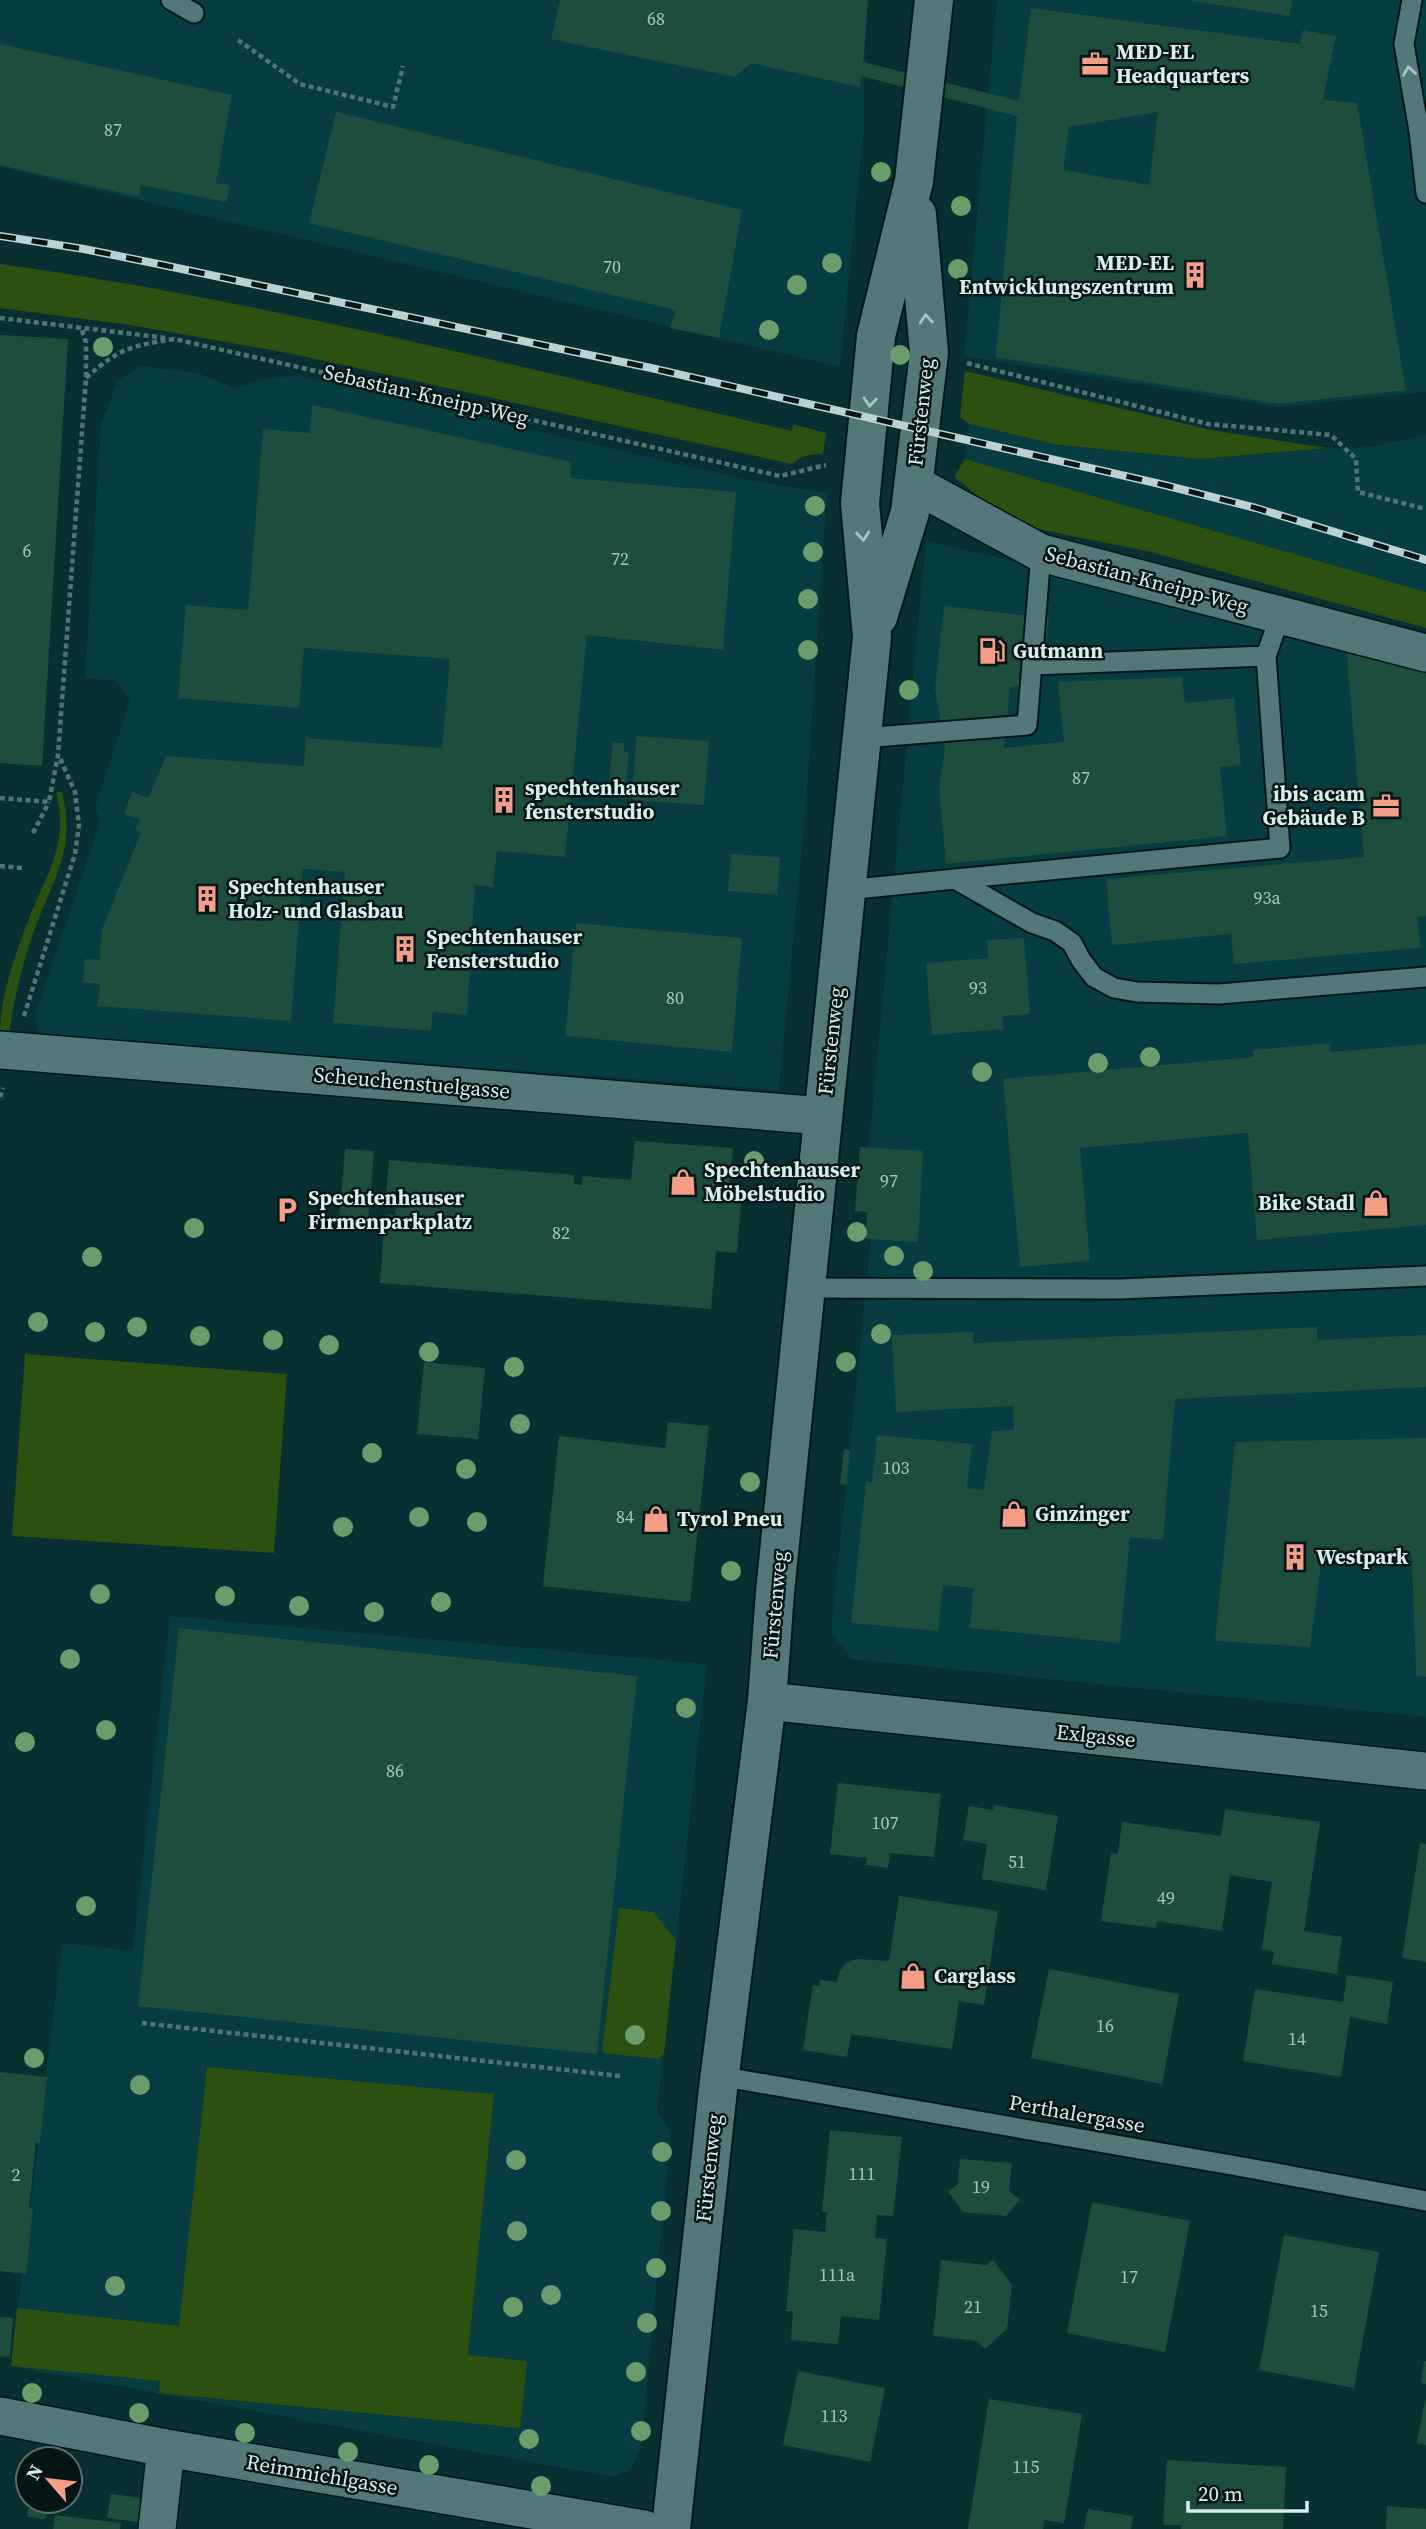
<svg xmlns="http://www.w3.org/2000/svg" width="1426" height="2529" viewBox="0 0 1426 2529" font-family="'Source Serif 4',serif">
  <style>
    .built { fill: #053d40 }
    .green { fill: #2b5010 }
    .building { fill: #1d4e3d; fill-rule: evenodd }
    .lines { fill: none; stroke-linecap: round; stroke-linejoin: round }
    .lane-casing { stroke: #001719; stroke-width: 23 }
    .street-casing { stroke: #001719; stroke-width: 40 }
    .secondary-casing { stroke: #001719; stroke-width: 42 }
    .path { stroke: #537475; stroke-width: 4.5; stroke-dasharray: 5 3.5; stroke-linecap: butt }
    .lane { stroke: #52787a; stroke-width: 19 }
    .street { stroke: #52787a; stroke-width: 37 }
    .secondary { stroke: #52787a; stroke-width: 38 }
    .rail-casing { stroke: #bad2d3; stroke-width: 8 }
    .rail { stroke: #061516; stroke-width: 5; stroke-dasharray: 16; stroke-linecap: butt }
    .tree { fill: #6b9c6c }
    .oneway { stroke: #a9c4c5 }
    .labels { text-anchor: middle; stroke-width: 5; stroke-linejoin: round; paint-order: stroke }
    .number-label { font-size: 18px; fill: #a9c5c2 }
    .poi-label { font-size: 21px; font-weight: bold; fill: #d8edee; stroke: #061516; text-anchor: start }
    .street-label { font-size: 21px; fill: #d8edee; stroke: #061516 }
  </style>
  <rect width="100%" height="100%" fill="#083032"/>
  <path class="built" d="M0,0H868L865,42L864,128L840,367L0,167Z
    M997,0H1426V392L1278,407L964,356Z
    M140,366L198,373L234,388L262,380L295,375L752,481L827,493L806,804L779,1090L39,1035L35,1016L100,822L95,808L130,700L117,681L85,678L101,424L117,383Z
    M969,424L1059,445L1201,459L1327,448L1369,447L1426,435V592L965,459Z
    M926,541L1426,657V1717L851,1659L831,1632L874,1209L863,1208Z
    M170,1616L707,1664L657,2112L671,2132L641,2448L633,2465L625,2472L613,2476L601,2475L11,2366L62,1943L133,1951Z"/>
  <path class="green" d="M0,264C267,301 529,369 792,431L793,424L826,433L823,454C809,454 802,455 792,464L293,354L131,325L0,308Z
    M965,371L1211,430L1327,448L1201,459L1059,445L969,424L960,417Z
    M965,459L1426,592V628L1151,552L1014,524L954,477Z
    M56,792H62C78,854 48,886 30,943C20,972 14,1002 9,1033L0,1032C0,998 16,952 28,921C45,876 70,844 56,792Z
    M25,1354L287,1374L274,1553L12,1536Z
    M619,1908L654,1912L676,1941L664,2054L659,2059L602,2053Z
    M207,2067L494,2094L468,2355L527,2361L520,2428L159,2393L160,2381L11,2366L17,2308L179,2326Z"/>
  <path class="building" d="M560,0H868L863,62L1019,101L1031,8L1300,44L1303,30L1336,36L1323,100L1357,103L1406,390L1278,404L996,357L1017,116L861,76L860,87L751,63L735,77L551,39ZM1158,112L1149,185L1063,170L1069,127Z
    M1187,0H1292L1289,16Z
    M0,44L232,95L216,183L230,185L226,202L141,185L139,197L0,165Z
    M336,112L742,210L719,338L670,328L676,310L309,223Z
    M0,335L68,339L42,766L0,763Z
    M312,405L571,462L570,478L736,492L723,650L587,635L565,857L497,851L493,887L475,885L467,1015L433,1012L431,1031L333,1023L345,872L303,869L291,1021L97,1006L100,984L83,982L85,959L100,960L102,929L141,832L135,830L140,820L124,814L132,792L148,798L166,756L304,766L306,738L442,748L450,659L304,648L299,708L178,698L186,605L248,610L263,429L310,433Z
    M944,606L1049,618L1041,685L1010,687L1004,748L1064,742L1058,682L1182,677L1185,703L1234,698L1241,765L1220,767L1227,836L946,864L939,788L945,748L935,689Z
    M1346,647L1426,666V916L1417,917L1420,948L1234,964L1231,934L1112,945L1106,879L1364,857Z
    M636,736L709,741L704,805L632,800Z
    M613,742L624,743V751L629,752L626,783L609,781Z
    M731,854L780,857L777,895L728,891Z
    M576,923L742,938L732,1052L565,1036Z
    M1024,938L1030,1014L1002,1016L1004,1029L932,1035L926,963L988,958L987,940Z
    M1330,1043L1331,1052L1426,1044V1225L1257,1240L1248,1133L1080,1148L1090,1261L1020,1267L1003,1079L1254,1057L1253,1050Z
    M635,1141L733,1148L729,1189L742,1190L737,1253L716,1251L711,1309L380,1283L385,1214L395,1215L397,1197L386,1196L389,1160L574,1175V1184L582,1185L583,1176L631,1180Z
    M860,1147L923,1151L918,1242L866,1239L867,1212L855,1211Z
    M345,1149L374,1151L368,1222L339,1220Z
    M1317,1327V1340L1426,1335V1387L1175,1399L1163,1540L1130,1537L1120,1643L970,1628L973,1588L943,1585L938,1631L851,1623L866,1482H872L877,1435L972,1444L967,1488L984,1490L992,1431L1014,1430L1013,1406L896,1412L892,1335L973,1332V1343Z
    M424,1362L485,1368L478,1439L417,1434Z
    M668,1422L709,1426L690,1602L543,1586L559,1436L665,1448Z
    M1426,1438V1677L1416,1676L1412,1556L1322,1559L1310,1647L1215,1641L1235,1442Z
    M844,1449L850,1450L847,1485L840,1484Z
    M179,1628L637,1676L597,2054L138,2006Z
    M838,1783L941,1794L934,1857L890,1853L888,1868L866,1865L867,1858L830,1854Z
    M994,1805L1058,1816L1046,1890L982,1879L987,1844L963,1840L969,1806L993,1810Z
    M1225,1809L1320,1822L1304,1931L1342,1937L1337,1974L1272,1964L1274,1952L1262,1949L1272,1882L1230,1875L1222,1931L1157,1921L1156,1928L1101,1921L1111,1853L1118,1854L1122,1822L1221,1836Z
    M1420,1843L1426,1844V1962L1402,1958Z
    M899,1896L998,1911L984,2005L959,2001L952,2049L851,2034L847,2057L803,2050L813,1985L819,1986L820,1980L837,1982L839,1972L846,1963L857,1959L889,1961Z
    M1049,1969L1179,1994L1162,2084L1031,2058Z
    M1347,1975L1393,1982L1387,2024L1350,2017L1341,2077L1243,2061L1255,1989L1343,2002Z
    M0,2072L47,2077L40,2143L36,2142L29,2208H33L26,2274L0,2271Z
    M830,2130L902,2137L893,2216L877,2215L875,2238L887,2239L879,2320L841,2316L838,2344L791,2340L793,2311H786L794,2229L825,2232L827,2212H822Z
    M960,2159L1012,2163L1009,2191L1020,2200L1006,2216L963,2212L948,2191L958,2184Z
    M1092,2202L1190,2221L1165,2352L1067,2333Z
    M1284,2235L1379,2252L1354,2388L1259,2370Z
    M941,2260L986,2265L993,2260L1012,2285L1007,2329L985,2349L978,2341L933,2336Z
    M0,2317L13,2318L10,2357L0,2356Z
    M1424,2361H1426V2384L1421,2383Z
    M798,2371L885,2388L870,2462L783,2445Z
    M989,2399L1082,2414L1064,2523L1044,2520L1043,2529H968Z
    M1425,2400H1426V2445L1417,2443Z
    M1167,2460L1286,2467L1283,2529H1181V2525H1163Z
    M111,2494L149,2499L146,2523L107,2518Z
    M29,2501H58L57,2509L47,2508L45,2519L27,2517Z
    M1387,2506L1426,2509V2529H1386Z
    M1088,2509L1133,2516L1131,2529H1084Z
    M55,2515L121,2523L120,2529H53Z"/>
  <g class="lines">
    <defs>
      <path id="lane" d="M171,0L194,13
        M1412,0L1404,44L1419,131L1426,133
        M1419,131L1426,193
        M1032,665L1266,656L1280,616
        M862,738L1027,725L1041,553
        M955,879L1280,848L1266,656
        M846,890L955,879L1032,923L1055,931L1072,943L1081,960L1094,977L1114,988L1137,992L1219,994L1426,977
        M806,1288L1120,1289L1426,1276
        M719,2076L1243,2167L1426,2201"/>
      <path id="street" d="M914,484L1041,553L1426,653
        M0,1050L823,1116
        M767,1701L1426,1771
        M0,2416L166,2448L644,2529
        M157,2529L166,2448"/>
      <path id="secondary" d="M878,617L910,512L929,353L917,214
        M671,2529L718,2089L767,1701L775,1592L872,637L860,503L876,336L914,181L934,0"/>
    </defs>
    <use href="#lane" class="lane-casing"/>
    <use href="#street" class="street-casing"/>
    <use href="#secondary" class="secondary-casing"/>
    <path class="path" d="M238,40L300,84L393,107L403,66
      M0,318L166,338
      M967,363L1208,424L1331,435L1356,459L1358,492L1426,509
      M86,378C119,348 131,346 174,339L780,476L826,465
      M0,798L49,802L58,755L86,378V342L81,328
      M33,833L49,802
      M0,866L22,868
      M24,1016L75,854L79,825L75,792L59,756
      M0,1097L3,1088
      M142,2023L620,2076"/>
    <use href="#lane" class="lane"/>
    <use href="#street" class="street"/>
    <use href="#secondary" class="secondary"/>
    <defs>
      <path id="rail" d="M0,236L84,249L163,265L651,368L1156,483L1256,508L1426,560"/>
    </defs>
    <use href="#rail" class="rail-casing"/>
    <use href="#rail" class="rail"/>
  </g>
  <g class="tree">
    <circle cx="881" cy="172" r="10"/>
    <circle cx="961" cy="206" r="10"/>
    <circle cx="832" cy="263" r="10"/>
    <circle cx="958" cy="269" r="10"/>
    <circle cx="797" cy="285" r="10"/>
    <circle cx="769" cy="330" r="10"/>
    <circle cx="103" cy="347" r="10"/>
    <circle cx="900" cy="355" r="10"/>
    <circle cx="815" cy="506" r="10"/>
    <circle cx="813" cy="552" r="10"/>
    <circle cx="808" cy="599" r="10"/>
    <circle cx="808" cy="650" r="10"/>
    <circle cx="909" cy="690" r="10"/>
    <circle cx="1150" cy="1057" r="10"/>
    <circle cx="1098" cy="1063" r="10"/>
    <circle cx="982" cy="1072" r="10"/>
    <circle cx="754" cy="1161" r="10"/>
    <circle cx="194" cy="1228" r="10"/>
    <circle cx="857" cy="1232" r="10"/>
    <circle cx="894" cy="1256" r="10"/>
    <circle cx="92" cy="1257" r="10"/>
    <circle cx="923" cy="1271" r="10"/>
    <circle cx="38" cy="1322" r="10"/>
    <circle cx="137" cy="1327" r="10"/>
    <circle cx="95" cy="1332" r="10"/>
    <circle cx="881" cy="1334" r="10"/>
    <circle cx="200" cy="1336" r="10"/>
    <circle cx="273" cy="1340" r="10"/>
    <circle cx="329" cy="1345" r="10"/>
    <circle cx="429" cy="1352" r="10"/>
    <circle cx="846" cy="1362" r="10"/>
    <circle cx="514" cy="1367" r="10"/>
    <circle cx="520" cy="1424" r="10"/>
    <circle cx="372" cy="1453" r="10"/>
    <circle cx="466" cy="1469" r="10"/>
    <circle cx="750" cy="1482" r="10"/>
    <circle cx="419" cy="1517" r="10"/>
    <circle cx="477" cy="1522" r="10"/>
    <circle cx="343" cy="1527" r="10"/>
    <circle cx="731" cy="1571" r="10"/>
    <circle cx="100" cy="1594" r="10"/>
    <circle cx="225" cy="1596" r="10"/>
    <circle cx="441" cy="1602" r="10"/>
    <circle cx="299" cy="1606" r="10"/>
    <circle cx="374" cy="1612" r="10"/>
    <circle cx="70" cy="1659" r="10"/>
    <circle cx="686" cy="1708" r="10"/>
    <circle cx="106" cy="1730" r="10"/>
    <circle cx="25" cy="1742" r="10"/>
    <circle cx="86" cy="1906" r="10"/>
    <circle cx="635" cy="2035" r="10"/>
    <circle cx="34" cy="2058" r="10"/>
    <circle cx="140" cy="2085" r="10"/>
    <circle cx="662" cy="2152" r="10"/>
    <circle cx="516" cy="2160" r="10"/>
    <circle cx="661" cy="2211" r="10"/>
    <circle cx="517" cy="2231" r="10"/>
    <circle cx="656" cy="2268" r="10"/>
    <circle cx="115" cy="2286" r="10"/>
    <circle cx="551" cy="2295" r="10"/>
    <circle cx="513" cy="2307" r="10"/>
    <circle cx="647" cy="2323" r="10"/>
    <circle cx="636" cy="2372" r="10"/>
    <circle cx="32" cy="2393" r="10"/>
    <circle cx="139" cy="2413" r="10"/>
    <circle cx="641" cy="2431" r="10"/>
    <circle cx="245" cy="2433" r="10"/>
    <circle cx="529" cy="2439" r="10"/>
    <circle cx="348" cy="2452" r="10"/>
    <circle cx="429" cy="2465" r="10"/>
    <circle cx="541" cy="2486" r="10"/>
  </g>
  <defs><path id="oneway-chevron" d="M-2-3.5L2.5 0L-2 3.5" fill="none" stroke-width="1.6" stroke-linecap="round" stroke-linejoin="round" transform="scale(1.75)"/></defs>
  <g class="oneway">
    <use href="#oneway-chevron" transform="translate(1409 71) rotate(-99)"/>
    <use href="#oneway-chevron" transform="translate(926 319) rotate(-95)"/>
    <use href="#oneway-chevron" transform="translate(870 402) rotate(95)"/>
    <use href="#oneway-chevron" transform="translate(863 536) rotate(85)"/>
  </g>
  <defs>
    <symbol id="office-bare" viewBox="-9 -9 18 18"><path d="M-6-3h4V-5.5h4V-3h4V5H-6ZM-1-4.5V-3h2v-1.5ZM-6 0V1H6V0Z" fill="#f49e87" stroke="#061516" stroke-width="2.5" paint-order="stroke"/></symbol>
    <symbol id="building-bare" viewBox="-9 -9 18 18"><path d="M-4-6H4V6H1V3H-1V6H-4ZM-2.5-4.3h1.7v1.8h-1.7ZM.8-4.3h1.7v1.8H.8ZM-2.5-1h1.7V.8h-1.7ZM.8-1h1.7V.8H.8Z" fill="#f49e87" stroke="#061516" stroke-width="2.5" paint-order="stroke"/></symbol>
    <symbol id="fuel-bare" viewBox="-9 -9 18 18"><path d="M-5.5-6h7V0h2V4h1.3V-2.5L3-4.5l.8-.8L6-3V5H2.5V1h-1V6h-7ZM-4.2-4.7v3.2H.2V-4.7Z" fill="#f49e87" stroke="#061516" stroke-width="2.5" paint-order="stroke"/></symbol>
    <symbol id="shop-bare" viewBox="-9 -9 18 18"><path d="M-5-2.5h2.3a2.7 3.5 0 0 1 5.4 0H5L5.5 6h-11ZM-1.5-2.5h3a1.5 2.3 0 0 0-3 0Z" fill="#f49e87" stroke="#061516" stroke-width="2.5" paint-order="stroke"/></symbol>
    <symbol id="parking-bare" viewBox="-9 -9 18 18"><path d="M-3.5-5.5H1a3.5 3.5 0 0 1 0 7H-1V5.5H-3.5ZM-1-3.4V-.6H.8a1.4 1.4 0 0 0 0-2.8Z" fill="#f49e87" stroke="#061516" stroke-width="2.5" paint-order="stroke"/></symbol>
  </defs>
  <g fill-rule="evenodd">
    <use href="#office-bare" x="1076" y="45" width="38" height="38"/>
    <use href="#building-bare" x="1176" y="256" width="38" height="38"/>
    <use href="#fuel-bare" x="973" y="632" width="38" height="38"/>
    <use href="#building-bare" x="485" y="781" width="38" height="38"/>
    <use href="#office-bare" x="1367" y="787" width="38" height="38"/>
    <use href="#building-bare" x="188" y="880" width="38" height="38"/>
    <use href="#building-bare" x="386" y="930" width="38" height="38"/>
    <use href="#shop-bare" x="664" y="1163" width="38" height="38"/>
    <use href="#shop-bare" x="1357" y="1184" width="38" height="38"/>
    <use href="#parking-bare" x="268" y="1191" width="38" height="38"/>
    <use href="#shop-bare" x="995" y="1495" width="38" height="38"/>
    <use href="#shop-bare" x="637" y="1500" width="38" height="38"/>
    <use href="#building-bare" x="1276" y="1538" width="38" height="38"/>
    <use href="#shop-bare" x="894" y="1957" width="38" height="38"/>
  </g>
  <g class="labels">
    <g class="number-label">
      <text x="656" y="25">68</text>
      <text x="113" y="136">87</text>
      <text x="612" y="273">70</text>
      <text x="27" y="557">6</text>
      <text x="620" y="565">72</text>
      <text x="1081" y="784">87</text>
      <text x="1267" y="904">93a</text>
      <text x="978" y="994">93</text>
      <text x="675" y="1004">80</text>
      <text x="889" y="1187">97</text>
      <text x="561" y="1239">82</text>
      <text x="896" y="1474">103</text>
      <text x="625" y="1523">84</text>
      <text x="395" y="1777">86</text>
      <text x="885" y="1829">107</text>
      <text x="1017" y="1868">51</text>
      <text x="1166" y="1904">49</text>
      <text x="1105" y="2032">16</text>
      <text x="1297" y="2045">14</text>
      <text x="862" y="2180">111</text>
      <text x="16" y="2181">2</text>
      <text x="981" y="2193">19</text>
      <text x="837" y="2281">111a</text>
      <text x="1129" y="2283">17</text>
      <text x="973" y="2313">21</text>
      <text x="1319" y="2317">15</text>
      <text x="834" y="2422">113</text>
      <text x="1026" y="2473">115</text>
    </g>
    <g class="poi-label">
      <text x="1116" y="59">MED-EL<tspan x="1116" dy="24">Headquarters</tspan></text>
      <text x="1174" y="270" text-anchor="end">MED-EL<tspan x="1174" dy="24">Entwicklungszentrum</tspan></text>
      <text x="1013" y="658">Gutmann</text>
      <text x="525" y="795">spechtenhauser<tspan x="525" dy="24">fensterstudio</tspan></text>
      <text x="1365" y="801" text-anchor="end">ibis acam<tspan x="1365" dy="24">Gebäude B</tspan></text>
      <text x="228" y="894">Spechtenhauser<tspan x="228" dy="24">Holz- und Glasbau</tspan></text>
      <text x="426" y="944">Spechtenhauser<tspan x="426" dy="24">Fensterstudio</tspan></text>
      <text x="704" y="1177">Spechtenhauser<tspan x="704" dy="24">Möbelstudio</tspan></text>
      <text x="308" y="1205">Spechtenhauser<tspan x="308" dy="24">Firmenparkplatz</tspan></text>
      <text x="1355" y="1210" text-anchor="end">Bike Stadl</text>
      <text x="1035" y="1521">Ginzinger</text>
      <text x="677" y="1526">Tyrol Pneu</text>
      <text x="1316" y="1564">Westpark</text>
      <text x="934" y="1983">Carglass</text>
    </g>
    <g class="street-label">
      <text transform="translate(426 395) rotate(13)" y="7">Sebastian-Kneipp-Weg</text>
      <text transform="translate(921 412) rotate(-84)" y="7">Fürstenweg</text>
      <text transform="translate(1147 580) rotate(15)" y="7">Sebastian-Kneipp-Weg</text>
      <text transform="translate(831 1041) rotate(-84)" y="7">Fürstenweg</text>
      <text transform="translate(412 1083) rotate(5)" y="7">Scheuchenstuelgasse</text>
      <text transform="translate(775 1605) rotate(-85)" y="7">Fürstenweg</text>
      <text transform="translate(1096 1736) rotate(6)" y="7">Exlgasse</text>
      <text transform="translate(1077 2114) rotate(10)" y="7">Perthalergasse</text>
      <text transform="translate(709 2168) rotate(-84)" y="7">Fürstenweg</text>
      <text transform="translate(322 2475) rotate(10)" y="7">Reimmichlgasse</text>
    </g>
  </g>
  <g transform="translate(49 2480) rotate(298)"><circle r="33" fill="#061516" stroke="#5a6b6c" stroke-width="2"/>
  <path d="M0-5L12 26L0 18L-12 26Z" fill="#f49e87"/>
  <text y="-10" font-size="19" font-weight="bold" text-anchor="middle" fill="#d8edee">N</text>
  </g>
  <path d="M1188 2501v10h119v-10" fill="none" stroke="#d8edee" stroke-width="3.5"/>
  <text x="1198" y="2501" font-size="21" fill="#d8edee" stroke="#061516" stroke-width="5" paint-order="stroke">20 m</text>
</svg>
